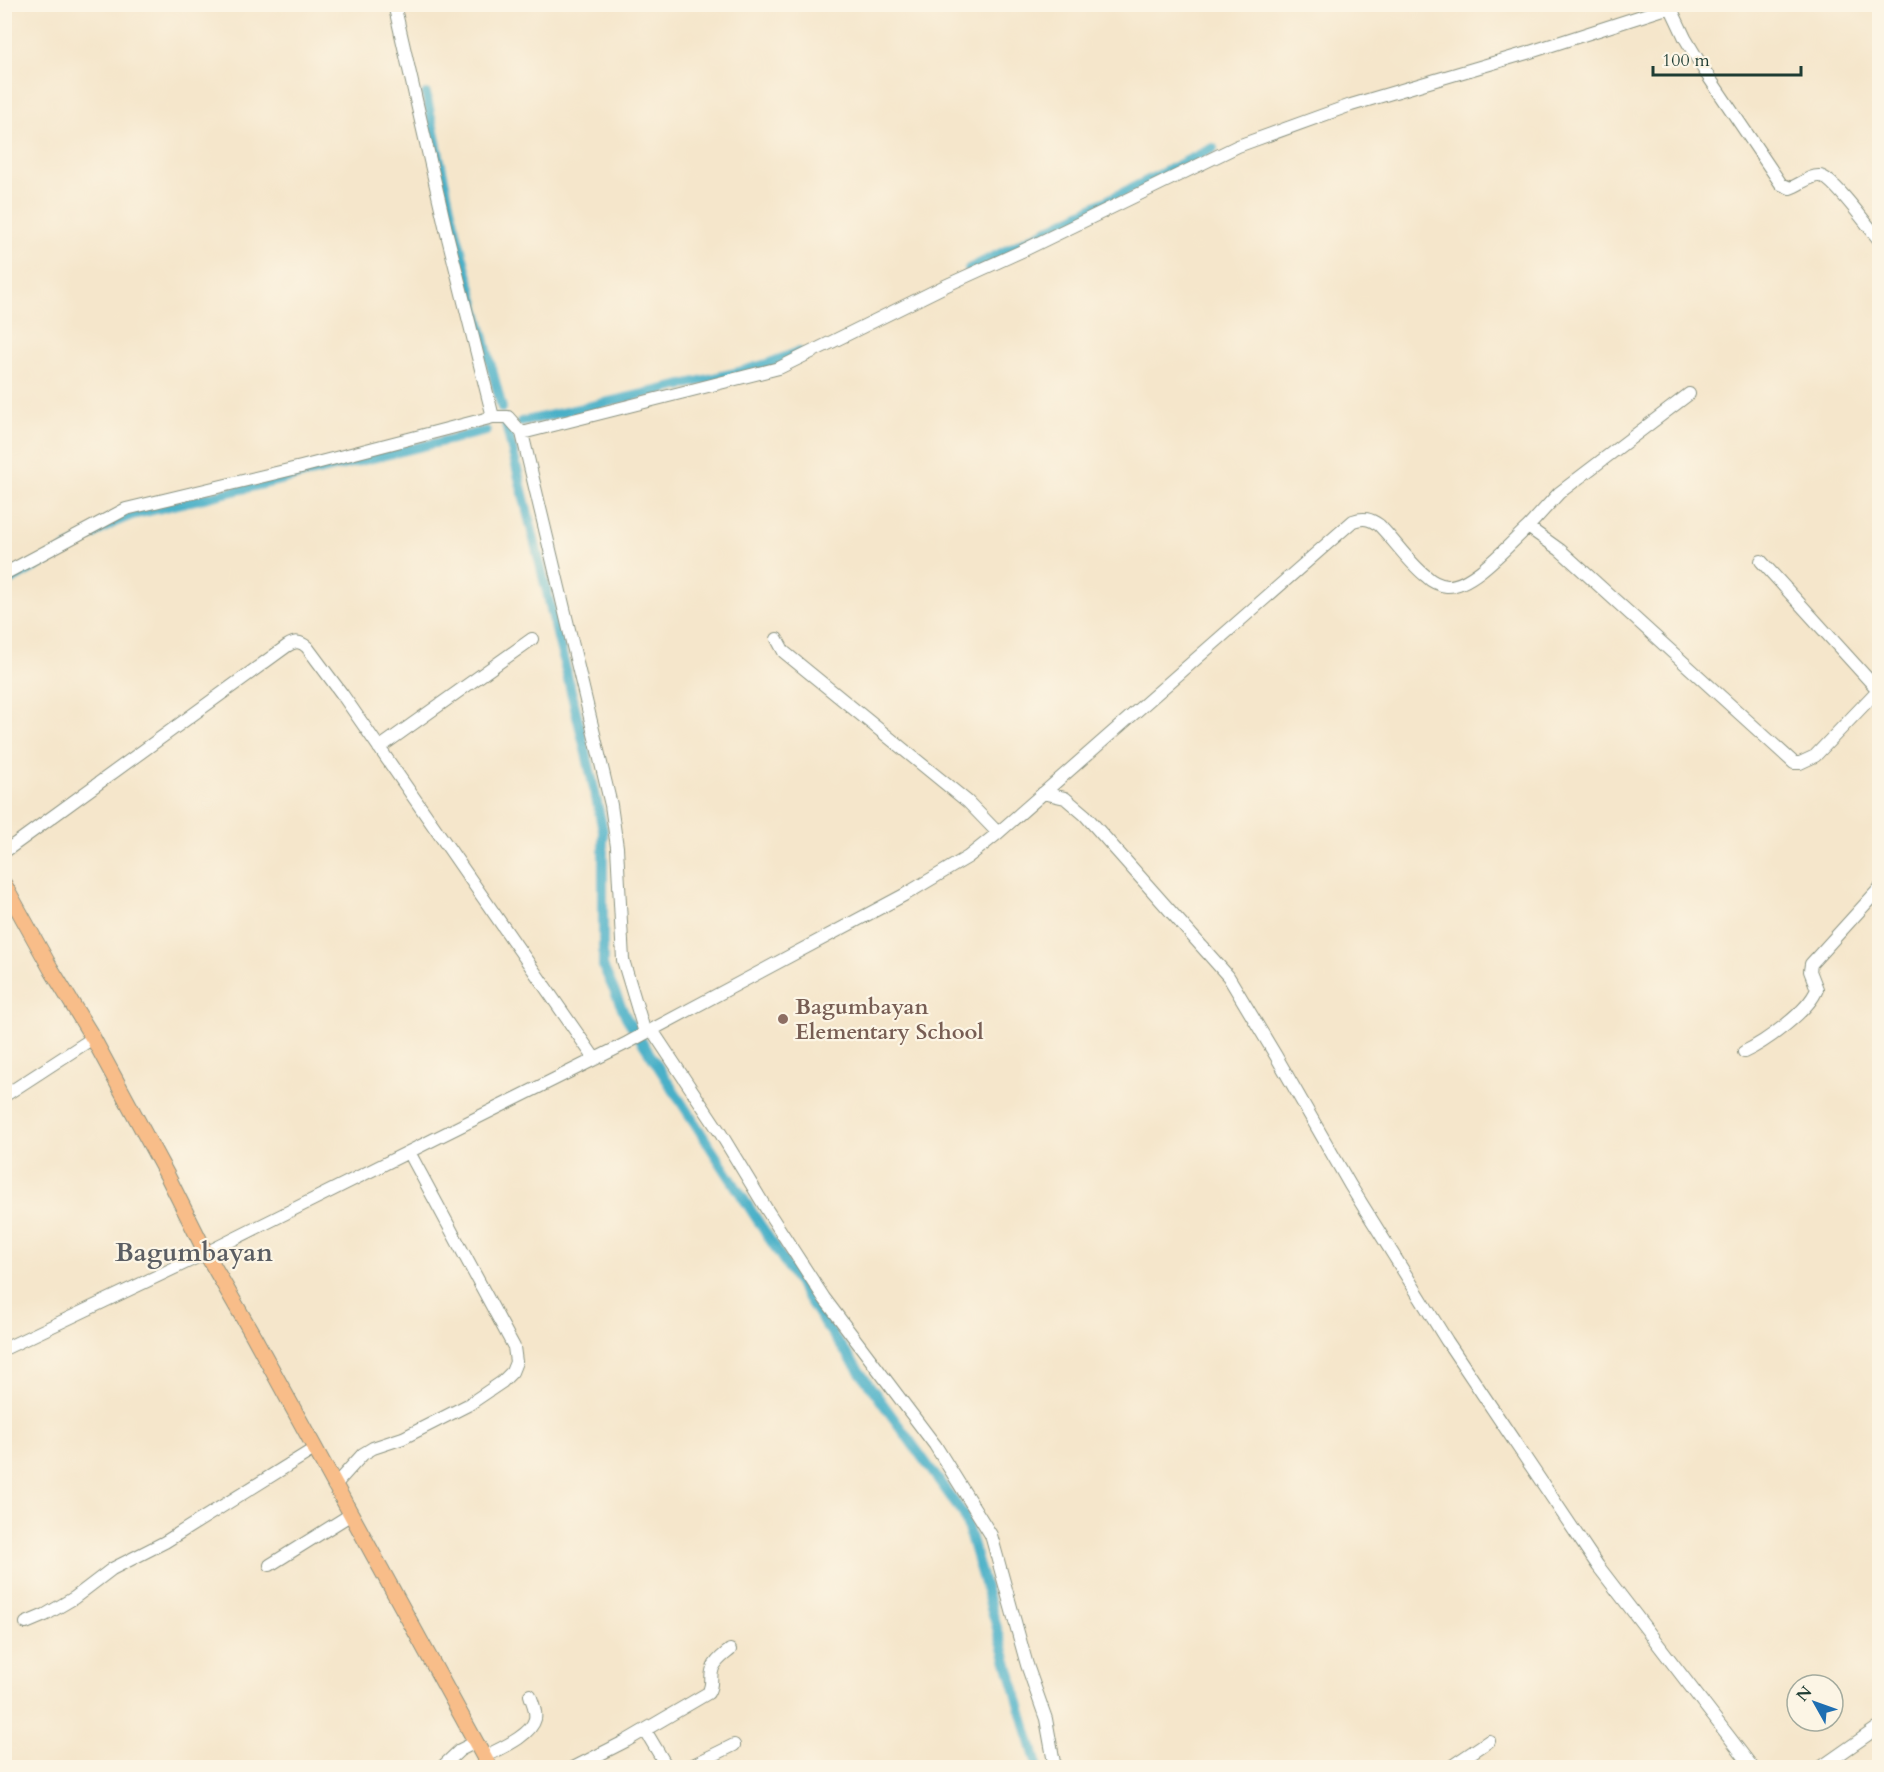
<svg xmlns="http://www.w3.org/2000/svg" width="1884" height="1772" viewBox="0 0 1884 1772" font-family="Cardo,serif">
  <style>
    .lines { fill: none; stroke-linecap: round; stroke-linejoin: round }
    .canal { stroke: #49b0c8; stroke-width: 10 }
    .minor-casing { stroke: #8a9280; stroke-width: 14 }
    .major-casing { stroke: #8a9280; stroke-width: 17 }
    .minor { stroke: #fff; stroke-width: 12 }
    .major { stroke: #f8bd89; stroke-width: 15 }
    .education-dot { fill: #8d6e63; stroke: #fcf5e5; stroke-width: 2 }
    .labels { text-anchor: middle; stroke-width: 4.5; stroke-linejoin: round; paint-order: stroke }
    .education-label { font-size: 22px; font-weight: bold; fill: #785e54; stroke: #fcf5e5; text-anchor: start }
    .quarter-label { font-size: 26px; font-weight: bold; fill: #5b5e63; stroke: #fcf5e5 }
  </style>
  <rect width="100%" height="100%" fill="#fcf5e5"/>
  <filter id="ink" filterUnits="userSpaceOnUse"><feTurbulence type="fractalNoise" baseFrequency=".0167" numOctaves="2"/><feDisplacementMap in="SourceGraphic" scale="12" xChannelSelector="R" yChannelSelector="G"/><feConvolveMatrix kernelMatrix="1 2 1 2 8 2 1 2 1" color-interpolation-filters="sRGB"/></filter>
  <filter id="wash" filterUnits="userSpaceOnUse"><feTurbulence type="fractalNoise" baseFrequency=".008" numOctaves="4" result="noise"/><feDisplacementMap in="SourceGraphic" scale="24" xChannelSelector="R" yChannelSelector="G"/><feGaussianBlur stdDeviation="1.35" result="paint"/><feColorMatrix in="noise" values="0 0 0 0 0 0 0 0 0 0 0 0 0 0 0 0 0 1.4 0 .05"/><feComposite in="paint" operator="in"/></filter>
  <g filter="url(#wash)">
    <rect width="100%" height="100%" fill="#f5e6cb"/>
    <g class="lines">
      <path class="canal" d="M426,94L450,208L502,408
        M969,269L1213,148
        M505,420L587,757L603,830V966L626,1017L822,1320L964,1515L1038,1768
        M521,422L739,372L770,363L799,352
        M4,584L115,522L132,515L486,431"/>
    </g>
  </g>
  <g filter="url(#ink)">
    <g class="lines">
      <defs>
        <path id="minor" d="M394,4L446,230L493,417
          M1669,4L1685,38L1704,70L1781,184L1790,188C1800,185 1810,175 1820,176C1833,177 1870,229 1880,241
          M522,433L611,805L617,847L623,960L645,1033
          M1528,527L1559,493L1689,394
          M1761,561L1878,690
          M4,574L126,509L301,467L493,417H508L522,433L779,368L945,286L1022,251L1238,146L1351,105L1527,53L1679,4
          M777,639L784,652L968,802L998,833
          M379,748L532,639
          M1043,793L1065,798L1085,815L1228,976L1276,1056L1350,1185L1447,1341L1598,1566L1753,1768
          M4,852L287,646C295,641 300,641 307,647L342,694L595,1059
          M652,1030L721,1134L767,1210L824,1298L935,1445L991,1535L1027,1665L1046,1719L1055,1768
          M1744,1052C1765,1042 1809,1011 1817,989L1810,971L1811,964L1880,888
          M4,1096L93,1038
          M4,1349L206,1253L627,1043L906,894L968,857L998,833L1353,521C1364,517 1370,519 1379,525C1393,539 1411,565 1426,576C1431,581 1439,585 1447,586C1473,587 1509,544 1528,527L1560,550L1794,763H1800L1815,756L1880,688
          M334,1486L363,1454L373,1448L403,1438L468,1405L502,1382L512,1372L516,1362L514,1347L409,1152
          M270,1565L350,1515
          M26,1623L45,1615L74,1598L112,1569L165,1542L314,1449
          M645,1730L664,1762L669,1768
          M484,1757C499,1749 531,1736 535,1719C537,1711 532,1702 530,1695
          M441,1768L460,1750L476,1742
          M573,1768L626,1741L708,1693C714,1684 709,1677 713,1668C716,1660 724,1655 730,1650
          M687,1768L734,1745
          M1449,1768L1489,1741
          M1820,1768L1880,1726"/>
        <path id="major" d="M4,884L51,969L93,1038L167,1175L206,1253L253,1335L490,1768"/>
      </defs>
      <use href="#minor" class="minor-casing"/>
      <use href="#major" class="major-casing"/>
      <use href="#minor" class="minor"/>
      <use href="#major" class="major"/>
    </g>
  </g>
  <circle class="education-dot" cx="783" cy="1019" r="6"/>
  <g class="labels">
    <g class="education-label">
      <text x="795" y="1014">Bagumbayan<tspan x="795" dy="25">Elementary School</tspan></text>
    </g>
    <g class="quarter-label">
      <text x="194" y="1261">Bagumbayan</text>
    </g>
  </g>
  <rect width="1884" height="1772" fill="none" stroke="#fcf5e5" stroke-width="24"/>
  <g transform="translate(1815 1703) rotate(310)"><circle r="28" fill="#fcf5e5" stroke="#a4ab9e" stroke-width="1.5"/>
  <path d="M0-4.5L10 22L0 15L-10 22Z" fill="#1f6fb2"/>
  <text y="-9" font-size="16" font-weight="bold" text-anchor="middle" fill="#1f3d34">N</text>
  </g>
  <path d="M1653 66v9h148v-9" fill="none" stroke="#1f3d34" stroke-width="3"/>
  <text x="1662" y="66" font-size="18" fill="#1f3d34" stroke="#fcf5e5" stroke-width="4.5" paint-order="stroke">100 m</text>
</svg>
